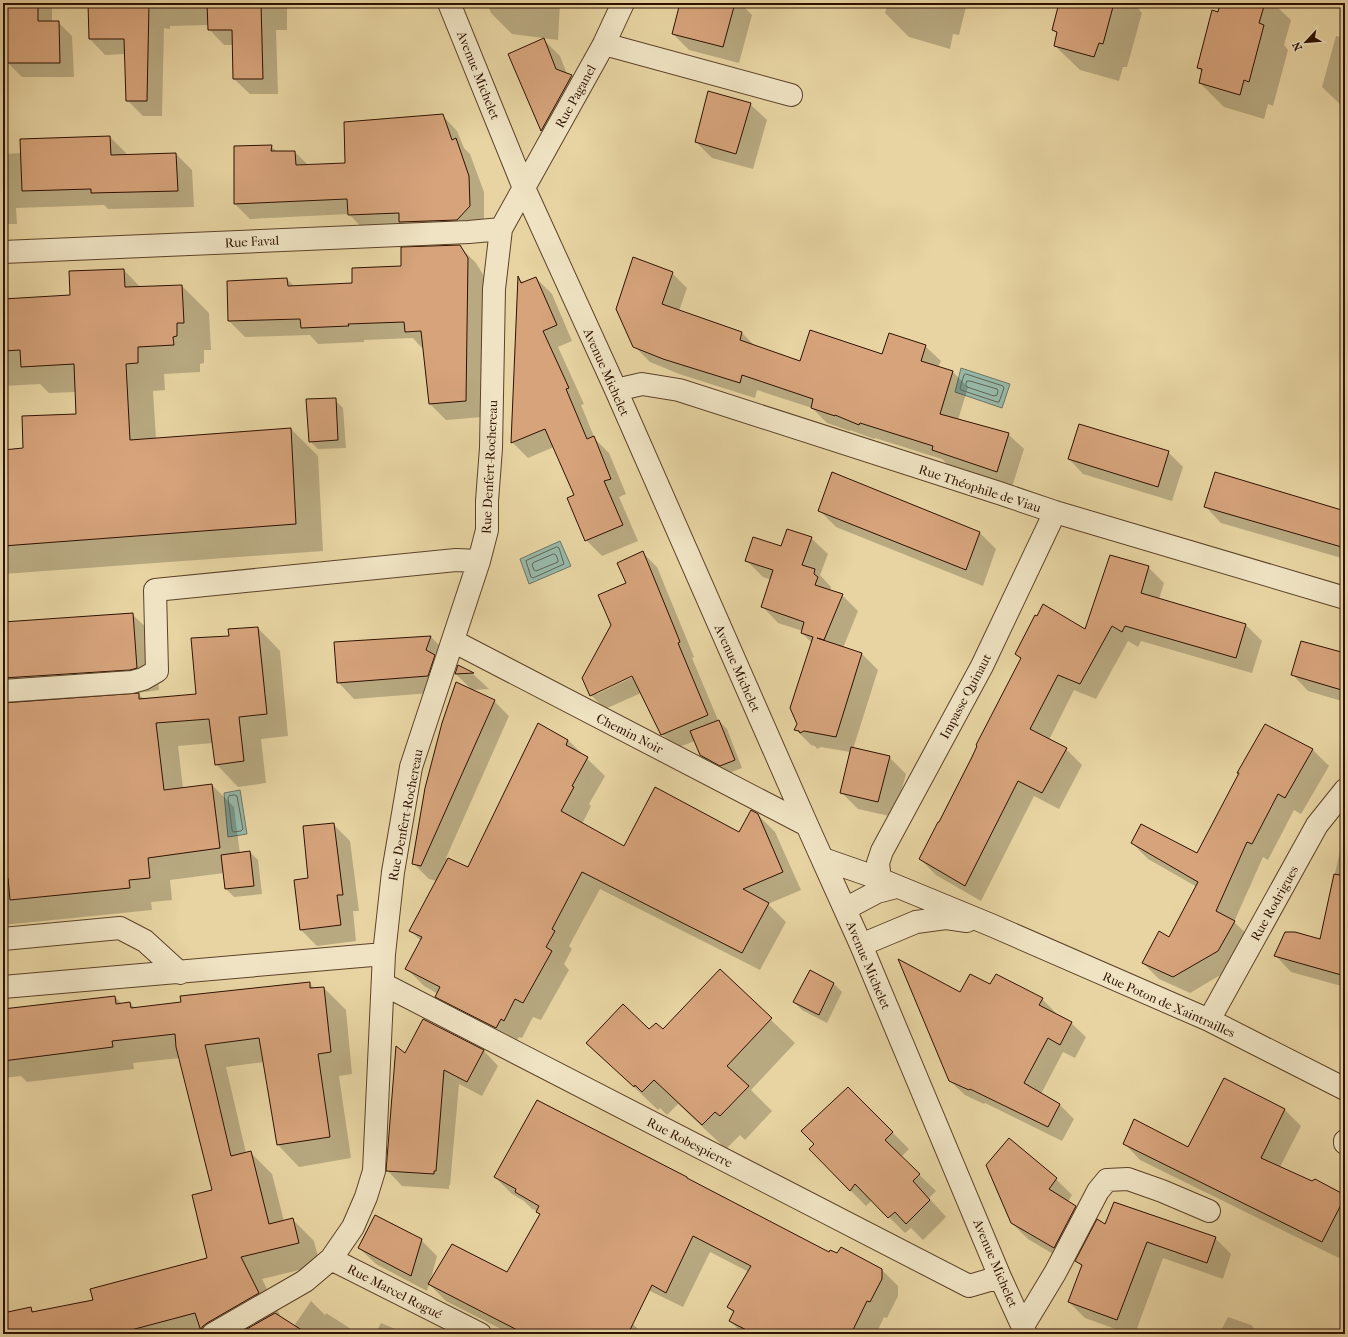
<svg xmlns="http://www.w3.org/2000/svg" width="1348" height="1337" viewBox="0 0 1348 1337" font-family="'IM FELL French Canon',serif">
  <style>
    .water { fill: #97b8a8; stroke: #6d7565 }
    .shadow { fill: #0003; fill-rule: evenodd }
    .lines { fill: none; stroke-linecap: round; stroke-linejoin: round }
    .shore { stroke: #626454; stroke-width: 1 }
    .building { fill: #d6a37b; stroke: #2e1100 }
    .minor-casing { stroke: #5c4228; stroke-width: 24 }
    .minor { stroke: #efe3c3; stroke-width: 22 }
    .labels { text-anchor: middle; stroke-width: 4; stroke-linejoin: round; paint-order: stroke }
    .street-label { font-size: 13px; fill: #2e1100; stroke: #efe3c3 }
  </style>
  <rect width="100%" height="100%" fill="#e7d4a2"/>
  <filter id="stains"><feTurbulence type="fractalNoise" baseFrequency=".005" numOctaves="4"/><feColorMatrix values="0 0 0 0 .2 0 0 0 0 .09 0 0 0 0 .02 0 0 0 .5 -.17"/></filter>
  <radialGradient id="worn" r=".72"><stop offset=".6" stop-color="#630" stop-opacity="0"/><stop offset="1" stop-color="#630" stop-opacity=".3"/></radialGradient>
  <path class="water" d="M961,368L1010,384L1002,408L955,392Z
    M560,541L571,566L529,584L520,559Z
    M240,790L247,834L228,837L224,793Z"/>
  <path class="shadow" d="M3,3H52V22H58L72,36L74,77H22L7,62V50H3Z
    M89,3H287V30H276L278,94H250L234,79L233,45H224L209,29V25L170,26V29L164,28L162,116H143L127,100L126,54L105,55L90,39Z
    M487,3H560L558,40L512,34L491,13Z
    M619,3H636L631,13L628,12Z
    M681,3H740L752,15L739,63L689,50L673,34Z
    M786,3H804L802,8Z
    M888,3H967L959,35L953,34L950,49L909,37L885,13Z
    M1060,3H1139L1138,8L1142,13L1127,67H1123L1119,81L1080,70L1055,46L1058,34L1053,29Z
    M1221,3H1273L1291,20L1284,45L1288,50L1273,106L1268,104L1264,119L1224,107L1200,83L1202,72L1198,68L1219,13Z
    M1336,36L1345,38V109L1322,87Z
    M544,40L560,56L567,74L571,76L588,92L558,146L542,131L510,55Z
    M750,104L767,120L753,169L712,158L696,142Z
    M442,115L457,131L464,148L470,154L484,192V222L364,230L349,214L250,219L235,204V147L271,146L277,152H295L309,166L346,164Z
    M110,137L126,153V156L176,154L192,170L194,207L108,209L104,205L16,208L17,224H3V154L22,153Z
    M459,246L476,263L484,276L482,417L446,420L430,404L424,347L422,348L413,338L364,340V342L318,344L310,335L245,337L229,321L228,282L287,279L294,286L353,284Z
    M124,270L141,288L182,286L209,313L211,350H204V363L200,364V372L164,374L165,390L153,391L156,439L291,429L318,456L323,551L3,574V451L24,449L77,415L76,392L49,393L40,384L3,386V300L71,296Z
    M672,273L687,288L679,311L742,333L756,347L800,362L883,355L925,346L941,361L938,367L953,372L968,387L958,420L1008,434L1024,449L1012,487L948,465L942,459L875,438L874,439L850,430V431L827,423L812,408L757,390L755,398L679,374L650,362L634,346Z
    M536,278L552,294L572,341L558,347L584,404L581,405L595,439L609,453L626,494L619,497L638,541L602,556L586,540L575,495L554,447L528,458L512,442L519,279L524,283Z
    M335,400L343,408L346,448L318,449L310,441Z
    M1168,452L1183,467L1172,501L1083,474L1069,459Z
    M832,474L980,533L996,549L983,586L836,527L819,510Z
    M1206,507L1345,512V559L1221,523Z
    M811,538L828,554L820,575L831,587L830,590L842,595L858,611L843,648L862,654L878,670L853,749L889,757L906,774L894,817L858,809L842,793L850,752L821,747L817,749L815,746L811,745L795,729L798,724L812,643L802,633L803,631L778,623L762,606L771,580L763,577L746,560Z
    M643,553L657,567L694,657L692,658L718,720L727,729L742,768L729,773L709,763L701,755L695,741L676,748L662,734L641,693L605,709L591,695L612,625L627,584ZM636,673L637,675L597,694V691Z
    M1148,567L1164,583L1159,599L1246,625L1262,641L1252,673L1141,641L1138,647L1128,641L1096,699L1074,690L1049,740L1066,749L1082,765L1059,809L1034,796L981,901L936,875L920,859L1021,659L1016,654L1086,631Z
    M132,614L155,636L159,690L137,693L144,699L197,695L230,636L258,628L280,651L288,736L261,739L266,783L238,787L216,764L213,743L178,746L183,788L212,785L234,807L240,854L250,852L258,860L262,894L234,897L226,889L224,873L170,880L172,900L151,902L152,910L3,925V623ZM58,698V700L19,703L25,701Z
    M431,637L447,653L444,692L354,699L338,682Z
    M1345,655V702L1308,691L1292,674Z
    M458,667L473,674L489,689L472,690L456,674Z
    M494,701L509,716L446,858L469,869L538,724L568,740L605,776L589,804L591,806L582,824L624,847L739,833L757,814L775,832L801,890L768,904L786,922L760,970L600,889L569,946L572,949L564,964L569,970L541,1020L533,1017L522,1038L519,1037L514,1045L454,1014L436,997L438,994L424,986L406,968L421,941L410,930L437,881L429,879L414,864Z
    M1312,749L1329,766L1301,814L1294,810L1268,860L1263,857L1234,922L1251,938L1234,967L1190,993L1159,979L1143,963L1170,938L1197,887L1148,859L1132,843L1198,855L1240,774L1238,773Z
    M333,824L350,841L359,911H353L356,941L317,946L301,930L295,881L310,879Z
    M1340,851L1345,852V987L1291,972L1276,956L1320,941Z
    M720,971L795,1043L751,1090L772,1111L745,1140L740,1135L726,1149L678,1104L667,1115L660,1108L658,1110L588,1043L649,1031H663Z
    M810,971L834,984L842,992L827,1023L802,1010L794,1002Z
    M309,983L315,989L324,988L346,1010L352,1074L339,1076L351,1158L299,1167L278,1145L264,1062L226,1067L246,1153L250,1152L272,1174L284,1221L292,1219L314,1241L320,1265L262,1279L280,1315L278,1316L294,1326L311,1301L325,1315L326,1313L359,1334H3V1314L31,1309L35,1313L94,1300L208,1259L213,1191L180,1058L133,1063L134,1069L27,1082L21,1076L3,1078V1010L115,997L122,1004L130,1003L135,1008L182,1003Z
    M990,986L1042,999L1056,1013V1015L1071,1023L1086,1037L1075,1058L1063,1052L1041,1094L1060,1105L1074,1119L1062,1141L985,1103L984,1104L965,1095L950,1081L961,993Z
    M424,1020L484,1051L498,1066L482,1096L459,1084L450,1185H449V1189L402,1186L388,1171L405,1054Z
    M1345,1036V1048L1341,1044Z
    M848,1088L909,1149L901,1157L936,1191L929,1198L946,1217L923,1240L911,1228L905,1233L872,1200L866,1206L850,1190L815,1144Z
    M1285,1110L1301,1126L1280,1167L1345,1196V1261L1140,1160L1124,1143L1189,1148Z
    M3,1164L8,1204L3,1205Z
    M495,1177L689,1180L829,1253L881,1269L898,1286V1296L887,1318L884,1317L876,1334H743L730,1321L734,1313L728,1307L749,1272L710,1252L683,1307L605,1269L589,1300L633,1324L643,1334H511L446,1301L429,1284L427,1291L376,1264L359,1248L421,1240L437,1256L430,1282L508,1273L540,1215L537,1211L532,1209L524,1201L512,1194Z
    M1056,1179L1072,1195L1068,1202L1075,1207L1092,1223L1070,1264L1028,1239L1011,1222Z
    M1106,1226L1215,1238L1231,1254L1223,1279L1163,1258L1135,1334H1129L1085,1318L1069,1302L1083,1267L1077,1261Z
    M1228,1317L1251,1325L1260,1334H1219Z
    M381,1323L407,1334H375Z"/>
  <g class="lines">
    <path class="shore" d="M966,374L1003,386L1004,388L999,402H997L961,390L960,388L964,375Z
      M967,381H970L997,389L998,391L997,395L994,396L967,387L966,385Z
      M557,547L559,548L564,564L533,578L531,577L526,561Z
      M554,554L556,555L558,560V562L536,571L534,570L532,565L533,563Z
      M235,795L237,796L243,829L241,831L233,832L232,830L228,798L229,796Z"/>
  </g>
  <path class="building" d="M3,3H38V21H59L60,63H6V37H3Z
    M88,3H149L147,101H126L124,39H89Z
    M207,3H261L263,79H233L232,30H208Z
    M680,3H735L723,47L672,34Z
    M1059,3H1114L1103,44L1099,43L1094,57L1054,46L1057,32L1052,30Z
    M1220,3H1265L1259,23L1264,25L1249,82L1244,80L1240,95L1199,83L1202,69L1197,68L1212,10L1218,12Z
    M544,38L556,69L572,75L541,131L508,54Z
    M708,91L751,103L736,154L695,142Z
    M443,114L452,140L456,138L469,176L470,206L457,220L399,222V213L348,215L347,199L234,204V146L272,145L271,151H295L296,165L345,163L344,122Z
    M110,136L111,155L176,153L178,191L91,193V189L22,191L20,139Z
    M460,245L468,258L466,401L429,404L421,331L405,332L404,322L348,324L349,326L301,328L300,319L228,321L227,281L287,278L288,286L352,283V268L401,266V247Z
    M633,257L673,272L662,304L742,332L740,340L800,361L810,330L882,354L889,333L926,345L921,361L953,371L940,414L1009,433L997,472L932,450L933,446L860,423L859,425L835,415V416L811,408L813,399L742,375L740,383L663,359L633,347L616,309Z
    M124,269L125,287L182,285L184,323H177V336L173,337L174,345L138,347V363L126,364L130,440L291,428L296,524L3,546V450L23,448L22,416L76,414L74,364L21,367L20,350L3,351V299L70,295L69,271Z
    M518,276L521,283L536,277L557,325L543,331L569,388L566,389L587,439L594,436L611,479L604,481L623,525L585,541L567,498L574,495L545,429L511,443Z
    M336,398L338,440L309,442L306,399Z
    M1079,424L1169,451L1158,487L1068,459Z
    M832,472L980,532L966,570L818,511Z
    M1215,472L1345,511V548L1204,507Z
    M787,529L812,537L802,565L815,569L814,574L818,577L815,585L843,594L824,640L817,638L862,653L836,737L804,731L800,733L799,731L794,730L797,724L790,708L813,637L801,633L804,622L761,607L773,570L745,561L753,537L781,546Z
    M643,551L674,627L680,642L678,643L708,715L661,735L632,676L590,696L582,678L611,625L598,595L626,583L617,563Z
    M1110,555L1149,566L1141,593L1246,624L1236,658L1125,626L1122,632L1112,626L1080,684L1058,675L1030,729L1067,748L1042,793L1018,781L965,886L919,859L938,822H939L972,757L977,746L976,745L1021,658L1015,654L1035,615L1037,616L1043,604L1085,629Z
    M133,613L137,668L130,670L3,678V622Z
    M258,627L267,714L239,717L244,761L215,765L209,719L156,723L164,790L212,784L220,848L148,858L150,878L129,880L130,888L10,900L8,878L3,879V703L139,693V699L196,694L191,638L229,636L228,629Z
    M431,636L426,650L435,655L428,676L337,683L334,642Z
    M1301,641L1345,653V691L1291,675Z
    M458,665L474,673L455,674Z
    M456,682L495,700L421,866L412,864L425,788L442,723Z
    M719,720L735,760L720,766L700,755L690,731Z
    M538,723L568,740L566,745L588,757L572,786L574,787L561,811L624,846L655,787L739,832L751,810L758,814L783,872L743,889L769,903L742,953L582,872L552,929L555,931L546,947L552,951L523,1003L515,999L504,1021L501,1019L496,1028L435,997L440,987L405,969L422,937L409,931L448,858L468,867Z
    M1265,724L1313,749L1285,798L1278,794L1252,844L1247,842L1216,911L1235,921L1218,951L1173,977L1142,963L1159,931L1169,937L1198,882L1131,843L1141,824L1197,853L1239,773H1237Z
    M851,747L890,756L878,802L840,793Z
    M334,823L343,895H337L341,925L300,930L294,880L308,878L303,826Z
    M250,851L254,886L225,889L221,855Z
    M1334,874L1345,876V976L1274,956L1285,932H1295L1320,939Z
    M898,959L960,992L970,974L990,984L996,974L1043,998L1039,1005L1072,1022L1060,1045L1048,1038L1024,1083L1060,1104L1048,1127L970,1089L969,1090L949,1081Z
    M720,969L772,1018L727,1066L749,1086L720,1116L715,1112L702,1125L654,1080L642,1092L635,1085L634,1087L586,1043L623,1004L649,1029L656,1023L663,1029Z
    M810,970L834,983L819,1015L793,1002Z
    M310,982V988L324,987L331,1052L318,1054L330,1137L277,1145L259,1038L205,1045L231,1156L251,1151L269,1224L293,1218L299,1243L241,1257L259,1293L207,1323L202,1327L201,1331L195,1313L116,1334H3V1313L31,1307L32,1312L93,1300L90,1289L207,1258L192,1195L212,1190L176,1047L175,1034L112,1041L113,1047L3,1061V1009L115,996L116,1004L130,1002L131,1008L181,1002L180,996Z
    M423,1019L484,1050L467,1082L444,1070L436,1171H434V1174L386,1171L396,1046L405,1053Z
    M1224,1078L1285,1109L1261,1158L1312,1181L1315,1179L1345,1195V1197L1322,1242L1123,1144L1134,1119L1188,1147Z
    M848,1087L893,1132L885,1140L920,1174L913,1181L930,1200L906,1224L895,1212L888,1218L855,1184L850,1191L809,1149L814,1144L801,1131Z
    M537,1100L687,1177V1178L829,1252L830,1250L837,1253L841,1247L882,1269V1279L870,1302L867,1301L851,1334H754L729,1321L734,1311L727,1307L751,1266L693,1236L666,1293L652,1285L628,1334H525L428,1284L452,1244L507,1272L540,1214L536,1212L539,1206L515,1192L516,1189L494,1177Z
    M1009,1138L1057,1178L1049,1189L1076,1206L1054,1248L1011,1223L986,1165Z
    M1114,1202L1216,1237L1207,1263L1147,1242L1117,1320L1068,1302L1082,1265L1075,1261L1097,1219L1105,1224Z
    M375,1215L422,1239L411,1276L358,1248Z
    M275,1313L308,1334H238Z"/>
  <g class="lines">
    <defs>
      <path id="minor" d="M449,3L524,188L616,390L807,825L861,945L1000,1277L1026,1334
        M604,44L791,95
        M3,252L469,232L501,229
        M616,390L642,384L679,390L999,493L1055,512L1345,598
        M453,641L807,825
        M3,691L132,682L143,679L157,671L155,590L456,560L479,561
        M823,859L872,876L991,925L1209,1020L1345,1089
        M880,880L878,863L882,851L982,666L1055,512
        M845,909L877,892L896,887
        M3,939L120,928L145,941L180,973
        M861,945L916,922L946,918L967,921
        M383,984L969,1286L1000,1277
        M3,987L384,954
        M1209,1020L1317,825L1345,790
        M1345,1141V1143
        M331,1259L480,1334
        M1023,1326L1055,1273L1098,1191L1107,1180L1128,1179L1162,1191L1209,1211
        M213,1334L305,1281L331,1259L353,1227L366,1197L374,1171L384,954L393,872L411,767L479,561L487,530V501L491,448L494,289L501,229L604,44L623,3"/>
    </defs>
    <use href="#minor" class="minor-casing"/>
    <use href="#minor" class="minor"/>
  </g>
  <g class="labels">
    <g class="street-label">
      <text transform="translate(479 75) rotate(68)" y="5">Avenue Michelet</text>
      <text transform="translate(575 96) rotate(-61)" y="5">Rue Paganel</text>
      <text transform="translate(252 241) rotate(-3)" y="5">Rue Faval</text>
      <text transform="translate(607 372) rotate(66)" y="5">Avenue Michelet</text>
      <text transform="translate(489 467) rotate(-87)" y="5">Rue Denfert-Rochereau</text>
      <text transform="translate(980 488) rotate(18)" y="5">Rue Théophile de Viau</text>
      <text transform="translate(738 668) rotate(66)" y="5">Avenue Michelet</text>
      <text transform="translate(965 696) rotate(-62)" y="5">Impasse Quinaut</text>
      <text transform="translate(630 733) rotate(27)" y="5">Chemin Noir</text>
      <text transform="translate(405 815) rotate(-79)" y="5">Rue Denfert-Rochereau</text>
      <text transform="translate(1274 903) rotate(-61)" y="5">Rue Rodrigues</text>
      <text transform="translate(869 965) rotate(67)" y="5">Avenue Michelet</text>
      <text transform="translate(1169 1004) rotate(24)" y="5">Rue Poton de Xaintrailles</text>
      <text transform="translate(690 1142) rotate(27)" y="5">Rue Robespierre</text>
      <text transform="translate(996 1263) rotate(67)" y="5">Avenue Michelet</text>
      <text transform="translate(395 1291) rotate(27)" y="5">Rue Marcel Rogué</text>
    </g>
  </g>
  <rect width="1348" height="1337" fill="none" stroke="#e7d4a2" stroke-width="16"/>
  <rect x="4" y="4" width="1340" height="1329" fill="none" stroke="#2e1100" stroke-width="2"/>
  <rect x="8" y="8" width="1332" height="1321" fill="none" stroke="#2e1100"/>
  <g transform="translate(1306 42) rotate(244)" stroke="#efe3c3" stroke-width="3" paint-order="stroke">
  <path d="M0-3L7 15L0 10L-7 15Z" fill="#2e1100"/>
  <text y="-6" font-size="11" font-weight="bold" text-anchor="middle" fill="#2e1100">N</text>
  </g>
  <rect width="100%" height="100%" filter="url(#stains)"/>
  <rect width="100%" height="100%" fill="url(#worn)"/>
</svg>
